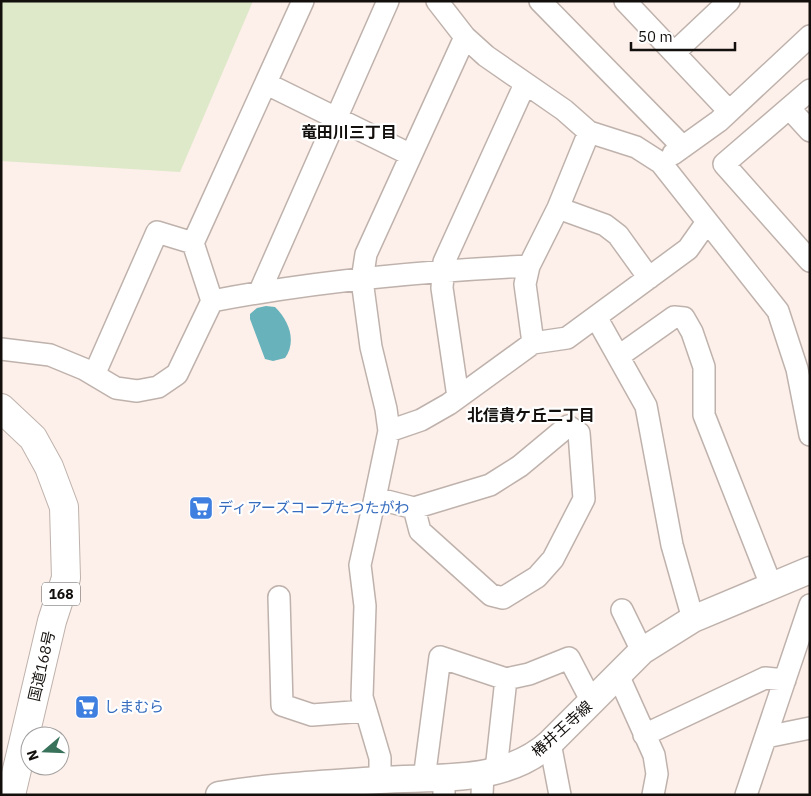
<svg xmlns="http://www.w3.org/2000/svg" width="811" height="796" viewBox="0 0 811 796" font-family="'IBM Plex Sans','Noto Sans JP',sans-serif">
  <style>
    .green { fill: #dde9c8 }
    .water { fill: #68b2bb }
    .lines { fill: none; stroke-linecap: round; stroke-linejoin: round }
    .minor-casing { stroke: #bfb2ac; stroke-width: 24 }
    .major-casing { stroke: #bfb2ac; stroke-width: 29 }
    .highway-casing { stroke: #bfb2ac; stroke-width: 30 }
    .minor { stroke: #fff; stroke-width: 21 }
    .major { stroke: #fff; stroke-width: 26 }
    .highway { stroke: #fff; stroke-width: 28 }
    .labels { text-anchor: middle; stroke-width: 4.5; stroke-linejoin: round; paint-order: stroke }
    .shield { fill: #fff; stroke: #5a5756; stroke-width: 1 }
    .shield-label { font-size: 14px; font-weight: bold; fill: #130f0d }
    .shop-label { font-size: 15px; fill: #366cbe; stroke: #fff; text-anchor: start }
    .street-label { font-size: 15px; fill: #130f0d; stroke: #fff }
    .neighbourhood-label { font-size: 16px; font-weight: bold; fill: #130f0d; stroke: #fff }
  </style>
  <rect width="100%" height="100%" fill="#fdefe9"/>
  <path class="green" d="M1,1H253L180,172L1,161Z"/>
  <path class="water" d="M266,306L275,307C289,321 297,341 285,358L273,361L265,359L250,319V314L257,308Z"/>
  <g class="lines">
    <defs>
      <path id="minor" d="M437,1L465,37L486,56L564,110L589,132L636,147L661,163L778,311L797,369L810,435
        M540,1L683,147
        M625,1L729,111
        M674,53L729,1
        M267,84L411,155
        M810,90L724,164L810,261
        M789,108L810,131
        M673,154L719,121L810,36
        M558,208L605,225L618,235L649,278
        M529,266L525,284L533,343
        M260,291L388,1
        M212,301L193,243L303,1
        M596,317L646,406L672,545L693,619
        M1,349L50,355L84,369L116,388L137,391L158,387L177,374L212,301C316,281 424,271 529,266L558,208L589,132
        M619,356L674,317L684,318L692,332L704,367V415L771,585
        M94,375L157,232L193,243
        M458,397L442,288L444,262L525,84
        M568,426L579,433L584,499L553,559L537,577L503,598L491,595L420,531L414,508L490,485L520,466Z
        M389,431L421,420L449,404L533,343L567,338L688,249L707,222
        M375,498L360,565L365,606L362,697L380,758V780
        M414,508L375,498L389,431L386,409L371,347L362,280L366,254L465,37
        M279,597L282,705L312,715L365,711
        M622,610L642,651
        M618,675L654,755L657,774L653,795
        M506,679L529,674L569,658L592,702
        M644,735L765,678L785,680
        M766,737L810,728
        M550,743L560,795
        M424,779L440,657L506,679L496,770
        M444,779V795
        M482,795L483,774
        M746,795L810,605"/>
      <path id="major" d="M219,795C272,786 326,784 379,780C437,776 503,785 550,743L642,651L693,619L810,570"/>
      <path id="highway" d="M1,408L33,438L49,467L64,507L66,578L52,621L11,795"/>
    </defs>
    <use href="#minor" class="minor-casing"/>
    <use href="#major" class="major-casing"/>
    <use href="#highway" class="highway-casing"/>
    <use href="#minor" class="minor"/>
    <use href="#major" class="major"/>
    <use href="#highway" class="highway"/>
  </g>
  <defs>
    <symbol id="supermarket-square" viewBox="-11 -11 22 22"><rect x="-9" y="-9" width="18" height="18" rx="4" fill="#3f7fe0" stroke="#fff"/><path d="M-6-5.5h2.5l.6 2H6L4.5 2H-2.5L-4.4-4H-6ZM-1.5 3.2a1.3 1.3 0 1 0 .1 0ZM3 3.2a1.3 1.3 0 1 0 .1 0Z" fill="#fff"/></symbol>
  </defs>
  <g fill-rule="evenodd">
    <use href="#supermarket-square" x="187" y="494" width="28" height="28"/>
    <use href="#supermarket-square" x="73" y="693" width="28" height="28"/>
  </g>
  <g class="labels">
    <rect class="shield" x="42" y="582.5" width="38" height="23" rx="4"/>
    <g class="shield-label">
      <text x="61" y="599">168</text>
    </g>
    <g class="shop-label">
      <text x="218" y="513">ディアーズコープたつたがわ</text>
      <text x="104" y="712">しまむら</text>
    </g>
    <g class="street-label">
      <text transform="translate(42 666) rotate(-77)" y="5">国道168号</text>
      <text transform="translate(562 729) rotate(-42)" y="5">椿井王寺線</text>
    </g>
    <g class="neighbourhood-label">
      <text x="349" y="138">竜田川三丁目</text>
      <text x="531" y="421">北信貴ケ丘二丁目</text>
    </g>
  </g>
  <rect width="811" height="796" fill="none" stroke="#130f0d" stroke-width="5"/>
  <g transform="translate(45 751) rotate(251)"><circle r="24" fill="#ffffff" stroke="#a19f9e"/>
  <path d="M0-4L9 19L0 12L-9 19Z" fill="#38725b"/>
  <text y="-8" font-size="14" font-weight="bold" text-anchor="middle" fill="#130f0d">N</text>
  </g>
  <path d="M631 42v8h104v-8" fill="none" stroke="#130f0d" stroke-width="2.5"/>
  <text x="638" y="42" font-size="15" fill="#130f0d" stroke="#ffffff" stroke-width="4" paint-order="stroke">50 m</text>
</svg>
